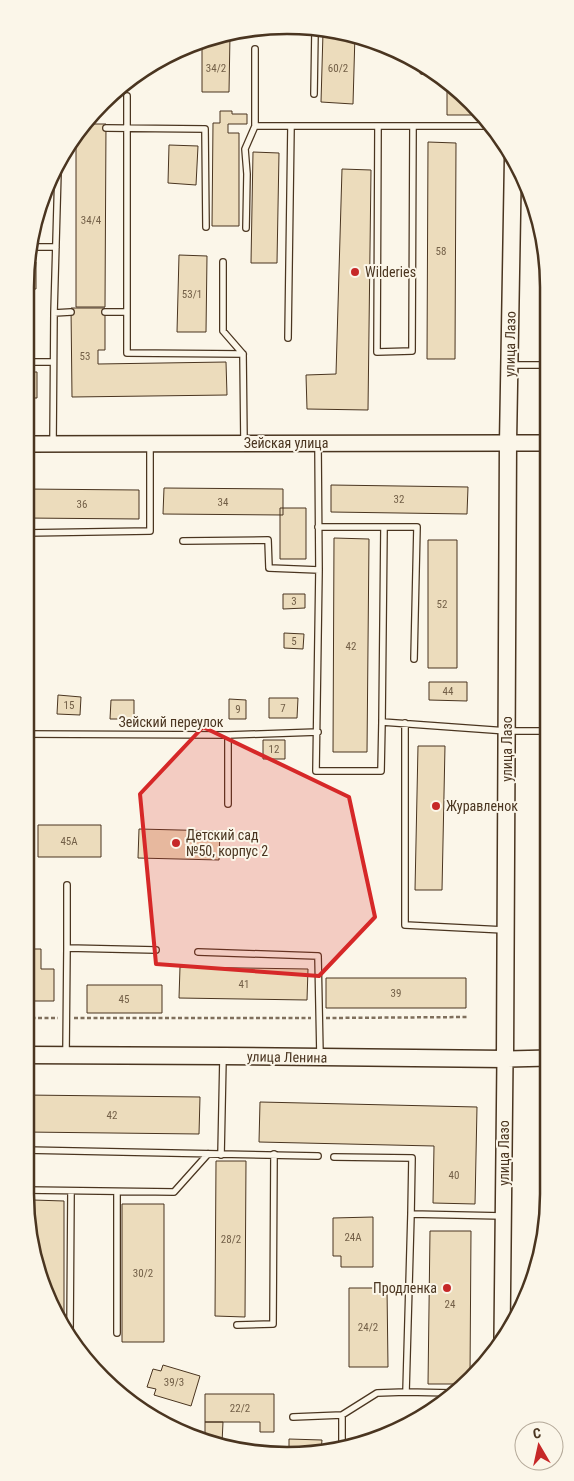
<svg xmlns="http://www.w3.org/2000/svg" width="574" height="1481" viewBox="0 0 574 1481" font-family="'Roboto Condensed',sans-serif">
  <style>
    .building { fill: #ecdcbc; stroke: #4a3520 }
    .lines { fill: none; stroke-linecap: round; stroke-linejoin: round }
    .service-casing { stroke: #4a3520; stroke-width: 8 }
    .tertiary-casing { stroke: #4a3520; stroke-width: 18 }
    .secondary-casing { stroke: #4a3520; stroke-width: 19 }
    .path { stroke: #7f6f5c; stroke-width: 2.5; stroke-dasharray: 4 2.5; stroke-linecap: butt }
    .service { stroke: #fbf6e9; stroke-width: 5.5 }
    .tertiary { stroke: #fbf6e9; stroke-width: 15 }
    .secondary { stroke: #fbf6e9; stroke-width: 16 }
    .marked { fill: #d62828; fill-opacity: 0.2; stroke: #d62828; stroke-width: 4; stroke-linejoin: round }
    .poi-dot { fill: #c62828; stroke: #fbf6e9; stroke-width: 2 }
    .labels { text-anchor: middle; stroke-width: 4; stroke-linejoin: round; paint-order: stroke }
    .number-label { font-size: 11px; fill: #725f47 }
    .poi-label { font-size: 14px; fill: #4a3520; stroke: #fbf6e9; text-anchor: start }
    .street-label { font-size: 14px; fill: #4a3520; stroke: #fbf6e9 }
    .rim { fill: none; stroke: #4a3520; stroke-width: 2.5 }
  </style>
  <rect width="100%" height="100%" fill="#fbf6e9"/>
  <path class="building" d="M323,32L355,34L353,104L321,102Z
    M230,35L229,92H202V44Z
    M447,82L476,107V115H447Z
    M220,111H232V114H247V124H228V133H239V226H212L213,123H220Z
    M83,124H106L105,307H76V133Z
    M428,142L456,143L455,359H427Z
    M169,145L198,146L196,185L168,183Z
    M253,152L279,153L277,263H251Z
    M342,169L371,170L368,410L307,409L306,375L336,374Z
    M179,255L207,256L206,332H177Z
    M28,262H36V289H25Z
    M71,308H105V350H98V364L226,362L227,395L72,397Z
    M25,372H37V398H25Z
    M331,485L468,487L467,514L331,512Z
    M164,488L283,489V515L163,514Z
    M25,489L139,490V519L25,518Z
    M280,508H306V559H280Z
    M334,538L369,539L367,752H333Z
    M428,540H457V668H428Z
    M283,594H305V608L283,609Z
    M284,633L304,634L303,649L284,648Z
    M429,682H467V701L429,700Z
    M58,695L81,697L80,715L57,714Z
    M269,698H298L297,718H269Z
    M229,699L246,700V719H229Z
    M111,700H134V719H110Z
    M263,740H285V759H263Z
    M418,746H445L442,890H415Z
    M38,825H101V857H38Z
    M139,829L220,831L219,860L138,858Z
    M25,949H41V969H54V1001H25Z
    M180,967L308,969L307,1000L179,998Z
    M326,978H466V1008H326Z
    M87,985H162V1013H87Z
    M25,1095L200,1097L199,1134L25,1132Z
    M260,1102L477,1107L475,1204L433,1203L434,1146L259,1142Z
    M216,1161H246L245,1317L215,1316Z
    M33,1200L64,1201V1321L39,1278L32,1239Z
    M122,1204H164V1342H122Z
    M373,1217V1267H341V1256H333V1218Z
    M430,1231H471L470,1377L462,1384H428Z
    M349,1288H387L388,1367H349Z
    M163,1365L200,1376L191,1406L154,1395L156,1389L147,1387L153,1369L161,1371Z
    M205,1394H274V1432H260V1422H205Z
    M205,1422H223L222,1443L205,1437Z
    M289,1439L322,1440L321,1451L289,1453Z"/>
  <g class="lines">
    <defs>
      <path id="service" d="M423,65V71
        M314,94L315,31
        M127,96V312
        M255,126V49
        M378,126L377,352L412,351L413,126
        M106,128L205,129L206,227
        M246,228L247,174L245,149L255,126H492
        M30,247H56
        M223,262V331L243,354
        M105,312H127V353L243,354L244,442
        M54,313L71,312
        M288,338L291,126
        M25,362H53
        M510,365H547
        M53,443L54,313L58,171
        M318,527H417L414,659
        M25,533L150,531V444
        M183,541L268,540L269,568L319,570L318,445
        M319,570L316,771H381L382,722L507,731H548
        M382,722L384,528
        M405,723V925L504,930
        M25,734L228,735L318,732
        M228,735V804
        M67,885V948
        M198,952L318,956L320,1055
        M66,1053L67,948L156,950
        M25,1150L318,1156
        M221,1155L223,1058
        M334,1157L412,1158L411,1214
        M25,1190L174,1192L208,1154
        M237,1325L273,1324L274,1154
        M70,1333L71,1191
        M117,1333V1192
        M406,1392L411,1214L503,1216
        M293,1417L342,1415
        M342,1450V1415L377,1393L406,1392L452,1393"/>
      <path id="tertiary" d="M25,444L547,443
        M502,1339L505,1059L549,1058"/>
      <path id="secondary" d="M25,1055L223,1056L505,1059L508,443L513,158"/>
    </defs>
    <use href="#service" class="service-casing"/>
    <use href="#tertiary" class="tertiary-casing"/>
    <use href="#secondary" class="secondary-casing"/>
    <path class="path" d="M545,425H547
      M547,1017H549
      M25,1018H58
      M74,1018H311
      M326,1018L468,1017"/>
    <use href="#service" class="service"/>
    <use href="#tertiary" class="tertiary"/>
    <use href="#secondary" class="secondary"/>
  </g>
  <path class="marked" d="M203,727L349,797L375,917L319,976L156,964L140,794Z"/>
  <g class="poi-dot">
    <circle cx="355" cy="272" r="5"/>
    <circle cx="436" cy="806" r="5"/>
    <circle cx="176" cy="843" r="5"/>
    <circle cx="447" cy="1288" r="5"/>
  </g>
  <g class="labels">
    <g class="number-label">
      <text x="216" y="72">34/2</text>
      <text x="338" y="72">60/2</text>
      <text x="91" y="224">34/4</text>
      <text x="441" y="255">58</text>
      <text x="192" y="298">53/1</text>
      <text x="85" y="360">53</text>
      <text x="399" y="503">32</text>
      <text x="223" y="506">34</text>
      <text x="82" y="508">36</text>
      <text x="294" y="605">3</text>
      <text x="442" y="608">52</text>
      <text x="294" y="645">5</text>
      <text x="351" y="650">42</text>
      <text x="448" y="695">44</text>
      <text x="69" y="709">15</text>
      <text x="283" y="712">7</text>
      <text x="238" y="713">9</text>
      <text x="274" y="753">12</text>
      <text x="69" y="845">45А</text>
      <text x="244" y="988">41</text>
      <text x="396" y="997">39</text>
      <text x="124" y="1003">45</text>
      <text x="112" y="1119">42</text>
      <text x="454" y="1179">40</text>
      <text x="353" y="1241">24А</text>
      <text x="231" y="1243">28/2</text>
      <text x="143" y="1277">30/2</text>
      <text x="450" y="1308">24</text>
      <text x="368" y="1331">24/2</text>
      <text x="174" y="1386">39/3</text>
      <text x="240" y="1412">22/2</text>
    </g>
    <g class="poi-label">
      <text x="365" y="277">Wilderies</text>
      <text x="446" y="811">Журавленок</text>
      <text x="186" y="840">Детский сад<tspan x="186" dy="16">№50, корпус 2</tspan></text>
      <text x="437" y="1293" text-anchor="end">Продленка</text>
    </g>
    <g class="street-label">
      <text transform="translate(510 344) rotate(-89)" y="5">улица Лазо</text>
      <text x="286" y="448">Зейская улица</text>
      <text x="171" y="727">Зейский переулок</text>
      <text transform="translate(507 749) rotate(-90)" y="5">улица Лазо</text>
      <text transform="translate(287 1057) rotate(1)" y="5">улица Ленина</text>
      <text transform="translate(504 1153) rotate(-90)" y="5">улица Лазо</text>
    </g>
  </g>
  <path d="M0 0H574V1481H0ZM287 34H287A253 253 0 0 1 540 287V1194A253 253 0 0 1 287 1447H287A253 253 0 0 1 34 1194V287A253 253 0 0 1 287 34Z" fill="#fbf6e9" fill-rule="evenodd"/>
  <path class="rim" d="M287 34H287A253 253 0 0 1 540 287V1194A253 253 0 0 1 287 1447H287A253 253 0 0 1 34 1194V287A253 253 0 0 1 287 34Z"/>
  <g transform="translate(539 1446) rotate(351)"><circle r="24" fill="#fbf6e9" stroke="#b4a999"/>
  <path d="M0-4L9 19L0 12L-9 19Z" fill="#c62828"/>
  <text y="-8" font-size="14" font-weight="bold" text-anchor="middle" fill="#4a3520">С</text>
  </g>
</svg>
